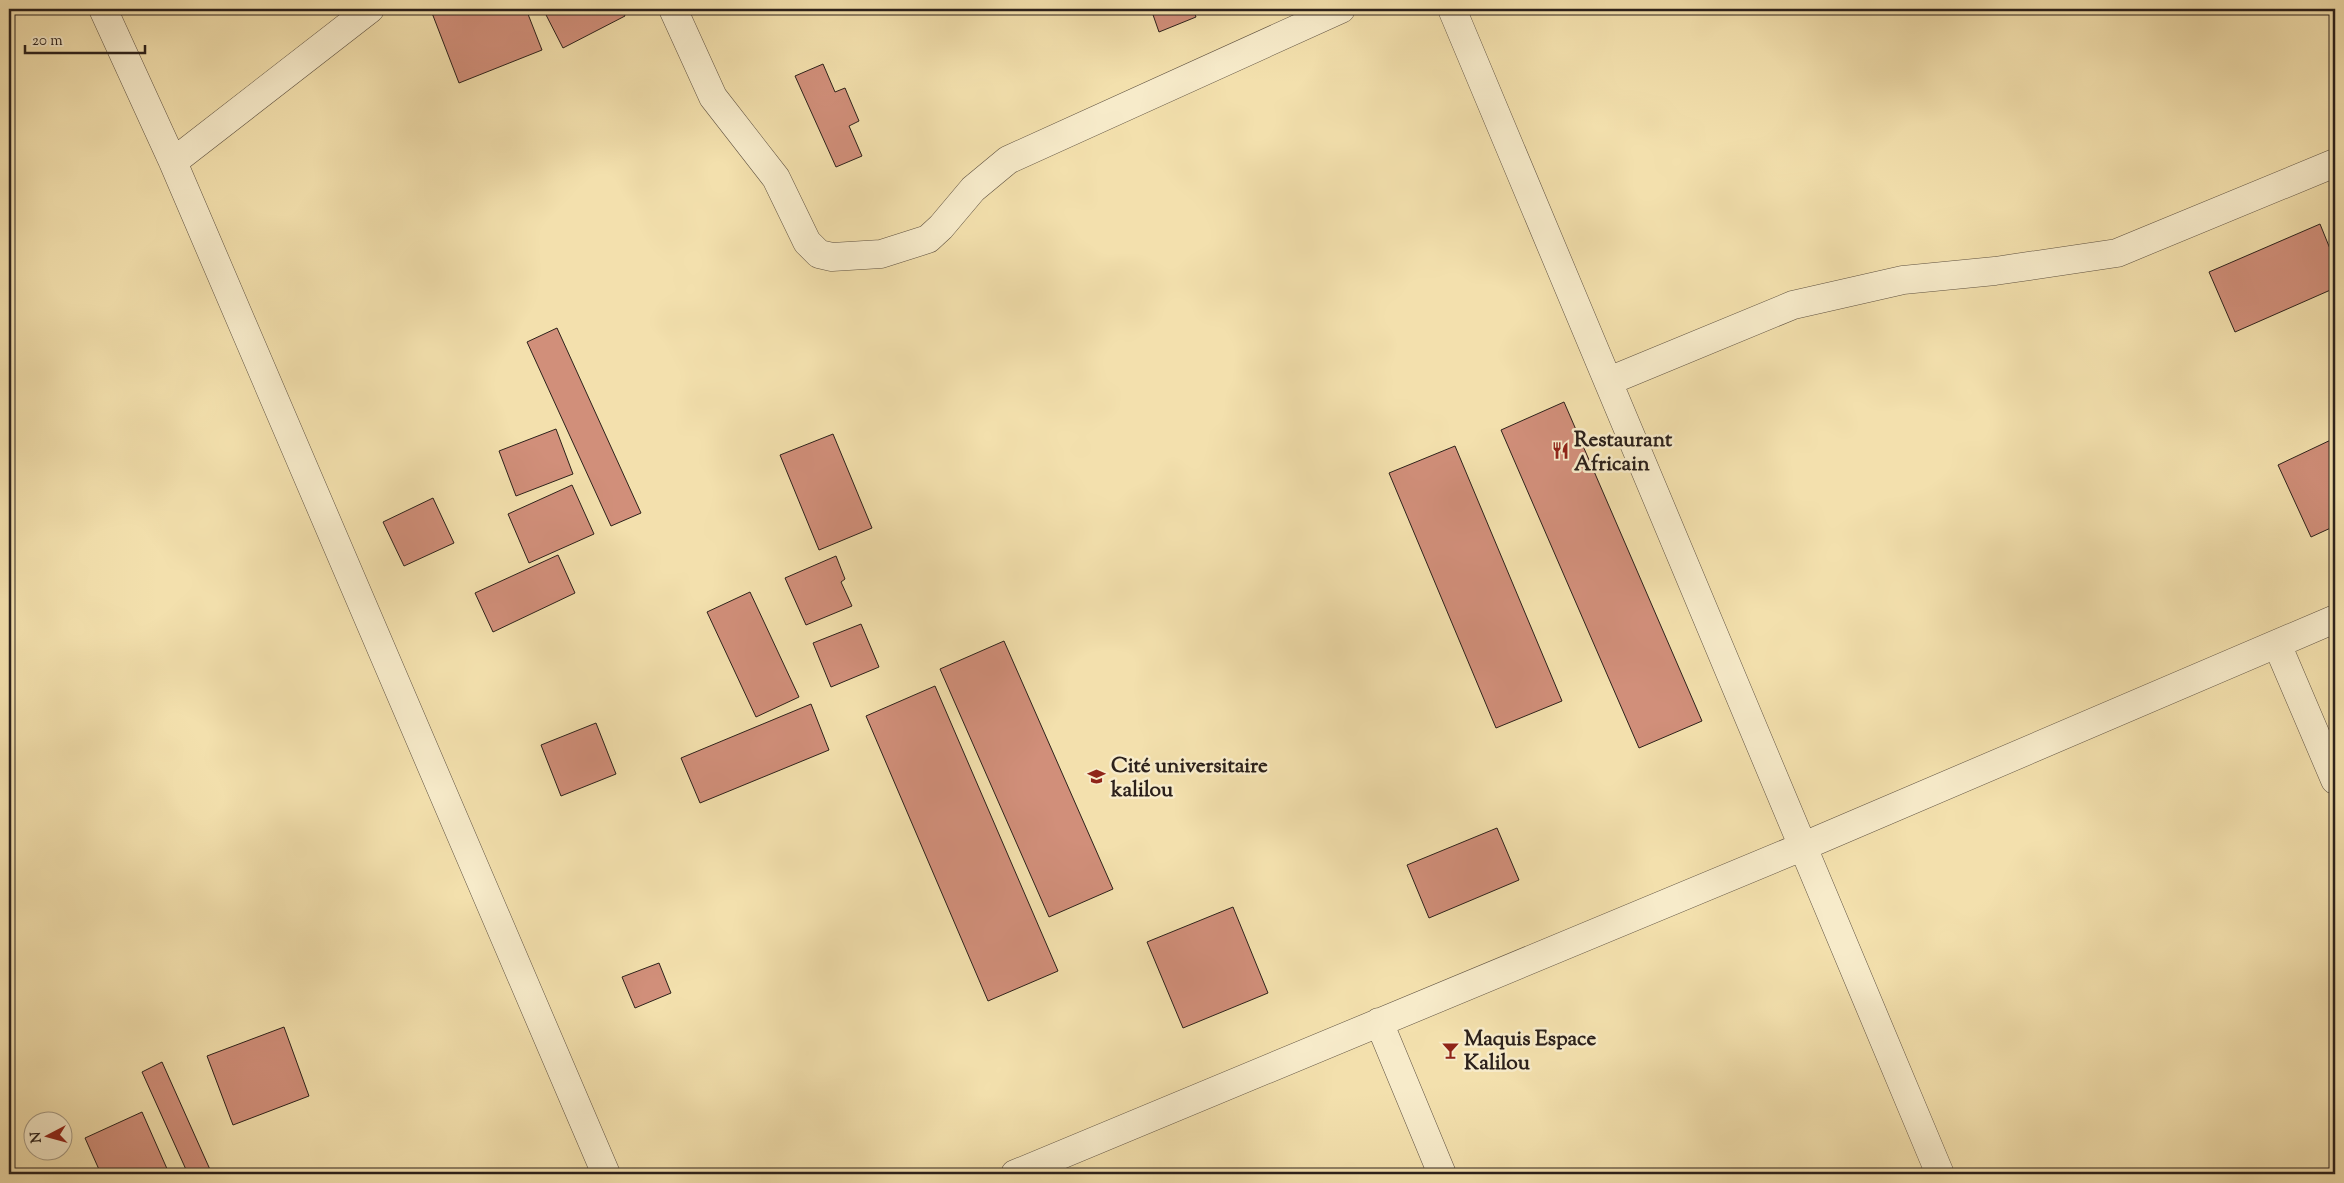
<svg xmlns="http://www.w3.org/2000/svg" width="2344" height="1183" viewBox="0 0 2344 1183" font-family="'Sorts Mill Goudy',serif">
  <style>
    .building { fill: #d18f7a; stroke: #2c211b }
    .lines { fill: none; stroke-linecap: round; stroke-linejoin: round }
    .minor-casing { stroke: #5e5140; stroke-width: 29 }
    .minor { stroke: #f7ebca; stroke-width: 28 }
    .labels { text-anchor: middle; stroke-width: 5; stroke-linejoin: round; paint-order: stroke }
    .poi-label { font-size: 21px; font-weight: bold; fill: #2c211b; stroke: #f7ebca; text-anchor: start }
  </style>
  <rect width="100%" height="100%" fill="#f3e0ad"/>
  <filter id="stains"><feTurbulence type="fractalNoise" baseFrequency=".004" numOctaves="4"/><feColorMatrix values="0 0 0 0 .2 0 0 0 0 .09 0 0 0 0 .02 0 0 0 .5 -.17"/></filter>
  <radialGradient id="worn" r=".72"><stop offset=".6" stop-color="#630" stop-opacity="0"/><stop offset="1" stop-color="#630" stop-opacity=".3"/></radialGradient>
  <path class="building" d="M442,9H526L542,50L459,83L432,13Z
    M543,9H622L625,16L563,48Z
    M1151,9H1193L1196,17L1159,32Z
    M823,64L835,92L845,88L859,121L849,126L862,156L836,167L795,76Z
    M2320,224L2335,261V288L2235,332L2209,272Z
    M557,328L641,513L611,526L527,342Z
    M1564,402L1702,721L1639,748L1501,430Z
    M556,429L573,474L516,496L499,451Z
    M833,434L872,528L819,550L780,455Z
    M2335,438V526L2311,537L2278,465Z
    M1455,446L1562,701L1496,728L1389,473Z
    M572,485L594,534L529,563L508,514Z
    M433,498L454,543L404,566L383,522Z
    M558,555L575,593L493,632L475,593Z
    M836,556L845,579L841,582L852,606L806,625L785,578Z
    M750,592L799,697L756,717L707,612Z
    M861,624L879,667L831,687L813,643Z
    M1004,641L1113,889L1049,917L940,669Z
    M935,686L1058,971L988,1001L866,716Z
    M811,704L829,750L700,803L681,758Z
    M596,723L616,774L561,796L541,745Z
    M1497,828L1519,880L1429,918L1407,865Z
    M1233,907L1268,993L1183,1028L1147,942Z
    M659,963L671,993L635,1008L622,977Z
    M284,1027L309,1096L233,1125L207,1056Z
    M162,1062L212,1174H188L142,1072Z
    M142,1112L168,1171L161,1174H101L85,1138Z"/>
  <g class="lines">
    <defs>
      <path id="minor" d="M103,9L173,162L606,1174
        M673,9L713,97L776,178L807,242L819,254L832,257L881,254L928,239L941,227L973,189L1008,160L1341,9
        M1452,9L1940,1174
        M173,162L370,9
        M1609,381L1793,305L1903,280L1995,271L2117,253L2335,163
        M2277,644L2335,780
        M1379,1022L1442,1174
        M1015,1174L1804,846L2335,619"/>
    </defs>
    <use href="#minor" class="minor-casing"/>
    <use href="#minor" class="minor"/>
  </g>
  <defs>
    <symbol id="restaurant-bare" viewBox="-9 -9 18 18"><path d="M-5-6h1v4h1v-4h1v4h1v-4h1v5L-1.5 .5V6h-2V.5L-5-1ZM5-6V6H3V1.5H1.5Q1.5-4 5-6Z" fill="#8f2418" stroke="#f7ebca" stroke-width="2.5" paint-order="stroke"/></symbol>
    <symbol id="school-bare" viewBox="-9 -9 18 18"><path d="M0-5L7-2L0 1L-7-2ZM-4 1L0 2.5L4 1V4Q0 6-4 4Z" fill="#8f2418" stroke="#f7ebca" stroke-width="2.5" paint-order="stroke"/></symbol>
    <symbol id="bar-bare" viewBox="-9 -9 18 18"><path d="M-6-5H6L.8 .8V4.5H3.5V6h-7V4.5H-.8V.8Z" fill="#8f2418" stroke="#f7ebca" stroke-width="2.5" paint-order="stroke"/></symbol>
  </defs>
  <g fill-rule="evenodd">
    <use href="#restaurant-bare" x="1548" y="438" width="25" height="25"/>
    <use href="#school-bare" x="1084" y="764" width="25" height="25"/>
    <use href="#bar-bare" x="1438" y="1038" width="25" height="25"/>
  </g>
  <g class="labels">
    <g class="poi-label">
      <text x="1574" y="446">Restaurant<tspan x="1574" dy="24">Africain</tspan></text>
      <text x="1111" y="772">Cité universitaire<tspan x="1111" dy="24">kalilou</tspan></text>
      <text x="1464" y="1045">Maquis Espace<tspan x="1464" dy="24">Kalilou</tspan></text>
    </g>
  </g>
  <rect width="2344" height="1183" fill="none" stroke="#f3e0ad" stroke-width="30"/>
  <rect x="10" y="10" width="2324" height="1163" fill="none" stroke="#2c211b" stroke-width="2.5"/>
  <rect x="15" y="15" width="2314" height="1153" fill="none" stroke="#2c211b"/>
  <g transform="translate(48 1136) rotate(264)"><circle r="24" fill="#f7ebca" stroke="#a69a84"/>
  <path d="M0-4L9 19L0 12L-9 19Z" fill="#8f2418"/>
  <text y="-8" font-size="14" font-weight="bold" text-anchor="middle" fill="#2c211b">N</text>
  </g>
  <path d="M25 45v8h120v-8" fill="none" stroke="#2c211b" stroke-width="2.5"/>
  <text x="32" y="45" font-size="15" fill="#2c211b" stroke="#f7ebca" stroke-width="4" paint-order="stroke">20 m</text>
  <rect width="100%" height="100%" filter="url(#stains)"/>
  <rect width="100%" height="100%" fill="url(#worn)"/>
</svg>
